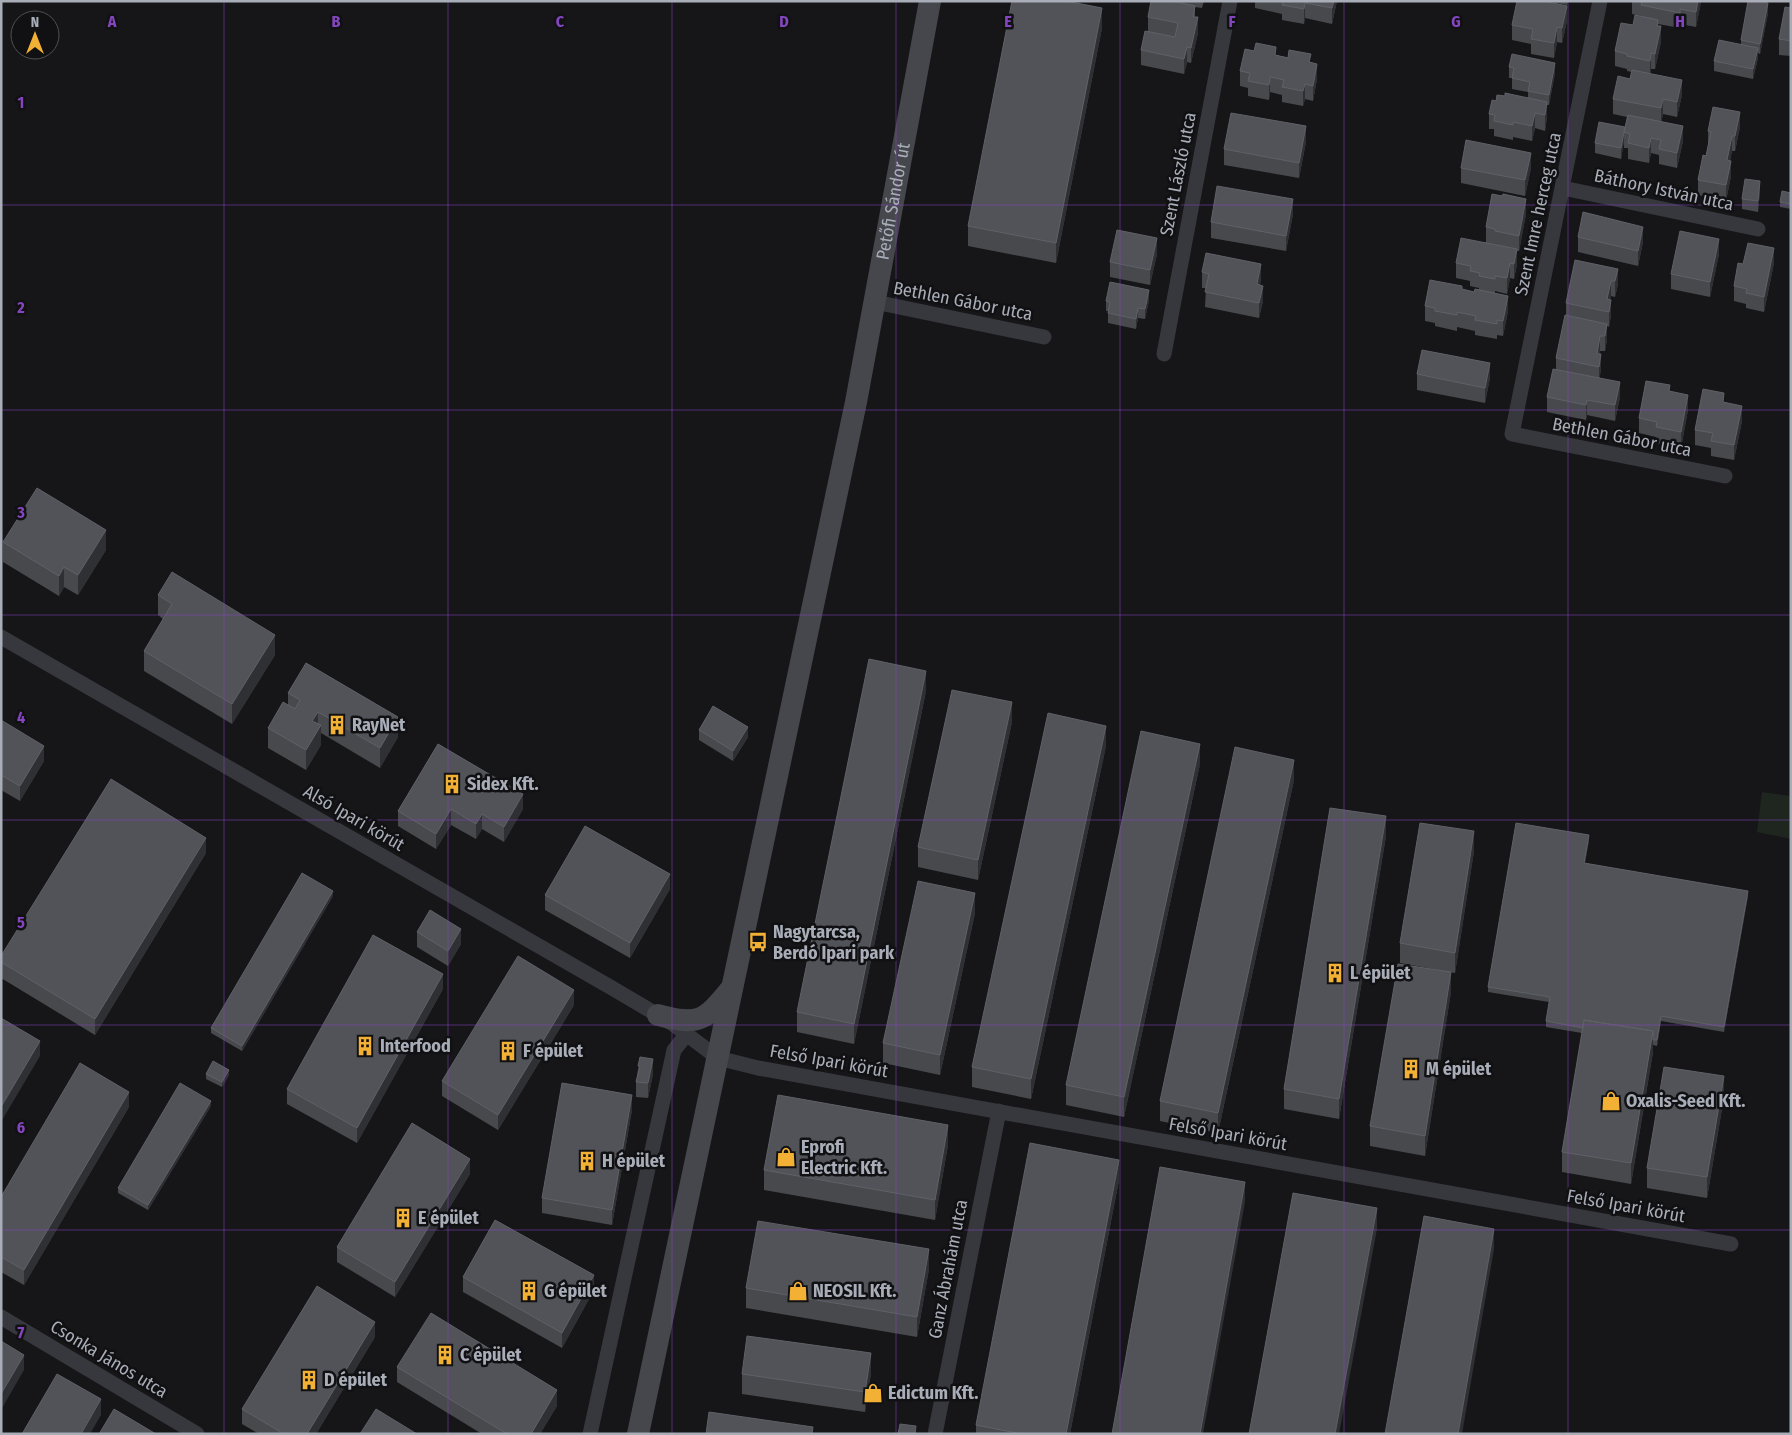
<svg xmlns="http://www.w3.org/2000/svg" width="1792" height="1435" viewBox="0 0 1792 1435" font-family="'Fira Sans Condensed',sans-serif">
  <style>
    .green { fill: #1e261f }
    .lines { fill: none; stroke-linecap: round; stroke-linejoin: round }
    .street { stroke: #37383d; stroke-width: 15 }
    .secondary { stroke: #45474d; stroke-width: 22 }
    .wall { fill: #47494d }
    .shaded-wall { fill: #2f3033 }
    .building { fill: #525359; stroke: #5f6168 }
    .grid { fill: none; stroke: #8446be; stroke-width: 1; stroke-opacity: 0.55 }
    .labels { text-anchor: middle; stroke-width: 5; stroke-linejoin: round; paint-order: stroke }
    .street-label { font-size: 18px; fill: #a8adb8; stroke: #111113 }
    .poi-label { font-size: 18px; font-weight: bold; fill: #a8adb8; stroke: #111113; text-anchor: start }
    .grid-label { font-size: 16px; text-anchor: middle; font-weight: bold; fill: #8446be; stroke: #111113; stroke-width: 5; stroke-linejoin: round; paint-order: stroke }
  </style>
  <rect width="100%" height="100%" fill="#161618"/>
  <path class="green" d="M1762,792L1791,796V839L1757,832Z"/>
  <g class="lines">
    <path class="street" d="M1600,1L1512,434L1725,476
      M1563,188L1758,229
      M875,302L1044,337
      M1164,354L1230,1
      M1,637L612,988L673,1024L718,1058L758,1068L1731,1244
      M1,1317L197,1434
      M590,1434L674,1050L687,1034
      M935,1434L999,1111"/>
    <g class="secondary">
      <path d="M658,1015C699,1026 705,1021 731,989"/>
      <path id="s1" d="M638,1434L856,402L930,1"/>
    </g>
  </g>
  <path class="wall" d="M1151,1H1204L1202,8L1195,7V17L1198,33L1191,63L1187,62L1184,74L1141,65V50L1148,32V17Z
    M1255,1H1337L1332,24L1305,18L1304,24L1282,20V14L1255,8Z
    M1546,1H1568L1567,5Z
    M1632,1H1701L1696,27L1680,24V28L1658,24L1661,42L1655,69H1651L1650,74L1682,95L1677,117L1663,114L1661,122L1683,141L1677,168L1659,164V155L1651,153L1649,163L1628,159V148H1624V141L1621,159L1595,153V143L1625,127L1627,117L1613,114V99L1630,79L1632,72L1627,71V69L1615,66V51L1633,25L1641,16L1632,14Z
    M1791,8V56L1779,55V39Z
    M1768,13L1760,54L1758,53V58L1753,79L1714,71V61L1741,44V40Z
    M1567,21L1562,43L1557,42L1554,58L1531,54V44L1512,40V25Z
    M1102,28L1056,263L968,246V226Z
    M1276,55L1311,62L1317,79L1313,101L1305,99L1303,106L1282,102V95L1270,92L1269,100L1248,96V88L1240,86V71Z
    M1509,67L1555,73L1549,105H1547V117L1545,131L1535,128L1532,141L1513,137V140L1494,136V129H1489V114L1496,101L1505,96L1528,98V92L1512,89V78H1509Z
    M1740,127L1735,151H1732L1730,161L1731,176L1726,201L1698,195V180L1706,156L1708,146V131Z
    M1306,142L1299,178L1224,165V149Z
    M1461,168H1531L1525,196L1461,183Z
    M1760,191L1758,212L1742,209V199Z
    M1791,193V209L1780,207V202Z
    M1293,214L1286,251L1211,238V222Z
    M1526,214L1519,251H1517V264L1514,279L1510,278L1507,294L1495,291V293L1508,311L1503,336L1497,335V339L1475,335V331L1457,327V331L1435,326V323L1425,321V306L1462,289L1474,292L1479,290V288L1470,286V281L1456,278V263L1486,242V227Z
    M1578,237L1643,242L1638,266L1578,252Z
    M1157,254L1150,285L1110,277V262Z
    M1719,254L1710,297L1671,289V274Z
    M1774,263L1764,312L1746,308V304L1734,301V286Z
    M1618,269V284L1615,297L1611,296L1610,299L1611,315L1609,327L1607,326V339L1605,351H1600V354L1601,370L1599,378L1620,397L1615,421L1587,415L1586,420L1547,412V397L1556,369V358L1566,315V303Z
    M1202,272L1261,279L1260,285L1263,301L1259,318L1205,307L1206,288H1202Z
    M1149,300L1145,319L1138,318L1136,329L1108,323V311H1106V301Z
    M1417,374L1490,378L1485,403L1417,390Z
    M1670,392L1688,410L1681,448L1656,443V437L1639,433V418Z
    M1724,402L1742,421L1734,460L1711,456V448L1695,445V430Z
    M3,542L106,550L78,595L64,587L59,596L3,562Z
    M158,595L275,655L232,724L144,671V651L163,619L158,615Z
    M926,691L854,1044L797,1032V1012Z
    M288,693L398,737L380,768L321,733V745L306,770L268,748V728L288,705Z
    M1,720L44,761L20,801L1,790Z
    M1012,722L978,880L918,867V847Z
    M699,730L748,737L733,761L699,740Z
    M438,744L523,809L504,842L482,829L476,839L451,825L436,849L398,826V811Z
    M1106,746L1031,1099L972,1087V1067Z
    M1200,764L1124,1117L1066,1105V1085Z
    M1294,780L1218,1133L1160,1121V1101Z
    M1386,836L1339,1119L1284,1109V1089Z
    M1589,840L1585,863L1748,896L1724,1032L1661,1021L1657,1046L1653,1045V1052L1631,1184L1562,1172V1152L1582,1033L1546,1027V1021L1549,1002L1488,992V987Z
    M1474,851L1455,973L1400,963V943Z
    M206,853L95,1035L1,978V956Z
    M670,889L630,958L545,910V895Z
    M333,896L242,1051L211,1033V1028Z
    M975,913L940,1075L883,1063V1043Z
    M417,932L461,944L448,966L417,947Z
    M443,989L357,1143L287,1104V1089Z
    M1451,992L1425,1156L1370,1146V1126Z
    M574,1005L498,1130L442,1096V1081Z
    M640,1057L653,1074L648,1098L636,1097V1082Z
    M206,1074L229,1075L222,1087L206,1079Z
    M1724,1097L1707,1198L1647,1188V1168Z
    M211,1106L148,1210L118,1193V1188Z
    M129,1107L24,1285L1,1272V1197Z
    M632,1110L612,1225L542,1213V1198Z
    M948,1145L935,1220L764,1190V1170Z
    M470,1174L395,1297L337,1262V1247Z
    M1119,1180L1070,1434H976V1425Z
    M929,1269L917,1337L746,1308V1288Z
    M463,1277L594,1290L562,1348L463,1292Z
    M375,1337L316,1434H259L242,1424V1409Z
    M397,1367L557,1406L540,1434H482L397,1382Z
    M871,1373L865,1412L742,1394V1374Z"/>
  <path class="shaded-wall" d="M1334,1H1337L1332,24V8Z
    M1698,1H1701V3L1696,27V12Z
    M1305,3V18L1304,24V9Z
    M1768,3V13L1760,54V44Z
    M1567,6V21L1562,43V28Z
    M1102,8V28L1056,263V243Z
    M1198,17V33L1191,63V48Z
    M1661,26V42L1655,69V54Z
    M1557,27V42L1554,58V43Z
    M1187,47V62L1184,74V59Z
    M1758,48V58L1753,79V69Z
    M1651,53V69L1650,76V61Z
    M1555,63V73L1549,105V95Z
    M1317,64V79L1313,101V86Z
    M1270,77V92L1269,100V85Z
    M1682,80V95L1677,117V102Z
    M1305,84V99L1303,106V91Z
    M1663,99V114L1661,123V108Z
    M1547,102V117L1545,131V115Z
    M1740,112V127L1735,151V136Z
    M1535,113V128L1532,141V126Z
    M1306,126V142L1299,178V163Z
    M1683,126V141L1677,168V153Z
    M1624,132V141L1621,159V148Z
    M1732,136V151L1727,175V160Z
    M1651,138V153L1649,163V148Z
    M1531,153V168L1525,196V180Z
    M1731,161V176L1726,201V185Z
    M1760,181V191L1758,212V201Z
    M1293,199V214L1286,251V236Z
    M1526,199V214L1519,251V236Z
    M1643,227V242L1638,266V251Z
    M1157,238V254L1150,285V270Z
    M1719,239V254L1710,297V282Z
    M1774,248V263L1764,312V297Z
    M1517,249V264L1514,279V264Z
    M1510,263V278L1507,294V278Z
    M1261,264V279L1257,300V284Z
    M1618,269V284L1615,297V281Z
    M1611,281V296L1608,311L1607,299Z
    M1263,286V301L1259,318V303Z
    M1149,290V300L1145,319V309Z
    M1508,296V311L1503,336V321Z
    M1611,300V315L1609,327V312Z
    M1138,308V318L1136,329V319Z
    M1607,324V339L1605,351V336Z
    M1600,336V351L1597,366V354Z
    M1601,354V370L1599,382V367Z
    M1490,363V378L1485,403V388Z
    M1620,382V397L1615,421V405Z
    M1688,395V410L1681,448V432Z
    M1587,400V415L1586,420V405Z
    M1742,406V421L1734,460V445Z
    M106,530V550L78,595V575Z
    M64,567V587L59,596V576Z
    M275,635V655L232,724V704Z
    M926,671V691L854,1044V1024Z
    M1012,702V722L978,880V860Z
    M318,712V730L321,725V745L306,770V750L312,721Z
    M398,717V737L380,768V748Z
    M1106,726V746L1031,1099V1079Z
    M748,727V737L733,761V751Z
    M1200,744V764L1124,1117V1097Z
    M44,746V761L20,801V786Z
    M1294,760V780L1218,1133V1113Z
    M523,794V809L504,842V827Z
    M451,809V825L436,849V834Z
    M482,814V829L476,839V824Z
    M1386,816V836L1339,1119V1099Z
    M1474,831V851L1455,973V953Z
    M1589,835V840L1584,868V863Z
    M206,838V853L95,1035V1019Z
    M670,874V889L630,958V943Z
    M333,891V896L242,1051V1046Z
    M1748,891V896L1724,1032V1027Z
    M975,893V913L940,1075V1055Z
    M461,929V944L448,966V951Z
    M1451,972V992L1425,1156V1136Z
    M443,974V989L357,1143V1128Z
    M574,990V1005L498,1130V1115Z
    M1661,1016V1021L1657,1046V1040Z
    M1653,1031V1052L1631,1184V1163Z
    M40,1041V1056L1,1122V1107Z
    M653,1059V1074L648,1098V1083Z
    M229,1070V1075L222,1087V1082Z
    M1724,1076V1097L1707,1198V1177Z
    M129,1092V1107L24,1285V1270Z
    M632,1095V1110L612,1225V1210Z
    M211,1101V1106L148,1210V1205Z
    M948,1125V1145L935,1220V1200Z
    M470,1159V1174L395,1297V1282Z
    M1119,1160V1180L1070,1434H1066Z
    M1245,1182V1202L1203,1434H1200Z
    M1377,1208V1229L1339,1434H1335Z
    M1494,1229V1249L1462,1434H1458Z
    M929,1249V1269L917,1337V1317Z
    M594,1275V1290L562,1348V1333Z
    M375,1322V1337L316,1434H307Z
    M871,1353V1373L865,1412V1392Z
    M24,1355V1370L1,1410V1394Z
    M557,1390V1406L540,1434H531Z
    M101,1399V1415L90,1434H81Z"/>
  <path class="building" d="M1012,1H1066L1102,8L1056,243L968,226Z
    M1151,1H1172L1195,6L1193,17H1198L1191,48L1187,47L1184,59L1141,50L1145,31L1175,37L1178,23L1148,17Z
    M1283,1H1334L1332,8L1305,3L1304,9L1282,5Z
    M1517,1H1544L1567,6L1562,28L1557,27L1554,43L1531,39L1533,29L1512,25Z
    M1642,1H1698L1696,12L1680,9V13L1641,5Z
    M1748,1H1762L1768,3L1760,44L1741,40Z
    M1785,7L1791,8V41L1779,39Z
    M1635,15L1658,20L1657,26H1661L1655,54L1651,53L1650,61L1627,56V54L1615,51L1621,23L1633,25Z
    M1719,40L1758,48L1753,69L1714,61Z
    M1256,43L1276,47L1275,55L1288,58L1289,50L1311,54L1309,62L1317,64L1313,86L1305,84L1303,91L1282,87L1284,80L1270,77L1269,85L1248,81L1250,73L1240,71L1245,49L1254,51Z
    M1512,54L1555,63L1549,95L1528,91L1530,82L1512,78L1514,68L1509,67Z
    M1632,70L1682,80L1677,102L1663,99L1661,108L1613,99L1618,76L1630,79Z
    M1505,93L1547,102L1545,115L1535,113L1532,126L1513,122V125L1494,121L1495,115L1489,114L1492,100L1496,101L1497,95L1505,96Z
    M1713,107L1740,112L1735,136H1732L1727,160L1731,161L1726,185L1698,180L1703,155L1706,156L1711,132L1708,131Z
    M1231,113L1306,126L1299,163L1224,149Z
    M1628,115L1683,126L1677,153L1659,149L1661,140L1651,138L1649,148L1628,143L1630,134L1624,132Z
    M1599,122L1625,127L1621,148L1595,143Z
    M1466,140L1531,153L1525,180L1461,168Z
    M1745,179L1760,181L1758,201L1742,199Z
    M1217,186L1293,199L1286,236L1211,222Z
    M1782,191L1791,193V204L1780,202Z
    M1492,194L1502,196L1503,194L1526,199L1519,236L1495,231V229L1486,227Z
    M1583,212L1643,227L1638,251L1578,237Z
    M1117,230L1157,238L1150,270L1110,262Z
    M1680,231L1719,239L1710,282L1671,274Z
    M1461,238L1517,249L1514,264L1510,263L1507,278L1495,276V279L1479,276L1480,273L1470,271L1471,266L1456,263Z
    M1748,243L1774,248L1764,297L1746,293L1747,289L1734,286L1738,263L1743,264Z
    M1206,253L1261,264L1257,284L1263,286L1259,303L1205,292L1209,274L1202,272Z
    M1575,260L1618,269L1615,281H1611L1607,299L1611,300L1609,312L1566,303Z
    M1430,280L1462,286V289L1474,292L1475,289L1508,296L1503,321L1497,320V324L1475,320L1476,316L1457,312V315L1435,311V308L1425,306Z
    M1110,282L1149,290L1145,309L1138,308L1136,319L1108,313L1110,302L1106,301Z
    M1565,315L1607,324L1605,336H1600L1597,354H1601L1599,367L1556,358Z
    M1422,350L1490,363L1485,388L1417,374Z
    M1553,369L1620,382L1615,405L1587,400L1586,405L1547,397Z
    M1646,381L1670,385L1669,391L1688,395L1681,432L1656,427L1657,422L1639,418Z
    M1703,389L1724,393L1723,402L1742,406L1734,445L1711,441L1713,433L1695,430Z
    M37,488L106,530L78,575L64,567L59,576L3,542Z
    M172,572L275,635L232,704L144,651L172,604L158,595Z
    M869,659L926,671L854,1024L797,1012Z
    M306,663L398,717L380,748L318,712L312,721L321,725L306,750L268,728L283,702L295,709L300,700L288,693Z
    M952,690L1012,702L978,860L918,847Z
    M713,706L748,727L733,751L699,730Z
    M1048,713L1106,726L1031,1079L972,1067Z
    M1,720L44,746L20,786L1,775Z
    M1141,731L1200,744L1124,1097L1066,1085Z
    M438,744L523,794L504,827L482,814L476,824L451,809L436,834L398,811Z
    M1235,747L1294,760L1218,1113L1160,1101Z
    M111,779L206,838L95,1019L1,962V956Z
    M1330,808L1386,816L1339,1099L1284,1089Z
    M1420,823L1474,831L1455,953L1400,943Z
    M1516,823L1589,835L1584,863L1748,891L1724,1027L1661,1016L1657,1040H1653V1031L1584,1020L1583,1028L1546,1021L1550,997L1488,987Z
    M585,826L670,874L630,943L545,895Z
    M302,873L333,891L242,1046L211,1028Z
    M918,881L975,893L940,1055L883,1043Z
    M430,910L461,929L448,951L417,932Z
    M373,935L443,974L357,1128L287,1089Z
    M518,956L574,990L498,1115L442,1081Z
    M1398,964L1451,972L1425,1136L1370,1126Z
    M1,1018L40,1041L1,1107Z
    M1584,1020L1653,1031L1631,1163L1562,1152Z
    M640,1057L653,1059L648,1083L636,1082L640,1066H638Z
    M213,1061L229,1070L222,1082L206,1074Z
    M80,1063L129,1092L24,1270L1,1257V1197Z
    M1664,1067L1724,1076L1707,1177L1647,1168Z
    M180,1083L211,1101L148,1205L118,1188Z
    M562,1083L632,1095L612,1210L542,1198Z
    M778,1095L948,1125L935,1200L764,1170Z
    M412,1123L470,1159L395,1282L337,1247Z
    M1030,1143L1119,1160L1066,1434H1022L976,1425Z
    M1160,1167L1245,1182L1200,1434H1112Z
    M1293,1193L1377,1208L1335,1434H1249Z
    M1424,1216L1494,1229L1458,1434H1385Z
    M495,1220L594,1275L562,1333L463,1277Z
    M758,1221L929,1249L917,1317L746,1288Z
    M317,1286L375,1322L307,1434H284L242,1409Z
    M431,1313L557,1390L531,1434H507L397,1367Z
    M747,1336L871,1353L865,1392L742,1374Z
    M1,1341L24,1355L1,1394Z
    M57,1374L101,1399L81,1434H22Z
    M114,1409L156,1434H99Z
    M376,1409L417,1434H360Z
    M709,1412L813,1427L812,1434H706Z
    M900,1424L916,1426L915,1434H898Z"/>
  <path class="grid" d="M224,1V1434M448,1V1434M672,1V1434M896,1V1434M1120,1V1434M1344,1V1434M1568,1V1434M1,205H1791M1,410H1791M1,615H1791M1,820H1791M1,1025H1791M1,1230H1791"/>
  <defs>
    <symbol id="building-bare" viewBox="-9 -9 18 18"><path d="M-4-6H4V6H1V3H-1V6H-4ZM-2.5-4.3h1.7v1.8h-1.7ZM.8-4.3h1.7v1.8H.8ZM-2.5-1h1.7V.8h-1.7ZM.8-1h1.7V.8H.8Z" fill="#f2b134" stroke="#111113" stroke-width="2.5" paint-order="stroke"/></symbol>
    <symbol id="bus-bare" viewBox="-9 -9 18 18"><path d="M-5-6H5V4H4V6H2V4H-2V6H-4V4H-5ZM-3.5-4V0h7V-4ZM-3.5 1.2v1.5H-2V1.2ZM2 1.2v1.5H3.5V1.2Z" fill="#f2b134" stroke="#111113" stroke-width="2.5" paint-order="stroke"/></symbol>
    <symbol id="shop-bare" viewBox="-9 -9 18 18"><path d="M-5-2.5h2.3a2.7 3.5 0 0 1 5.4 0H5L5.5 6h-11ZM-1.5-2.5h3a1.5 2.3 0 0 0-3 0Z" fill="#f2b134" stroke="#111113" stroke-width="2.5" paint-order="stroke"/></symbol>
  </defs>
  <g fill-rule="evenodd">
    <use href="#building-bare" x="323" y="711" width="28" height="28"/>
    <use href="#building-bare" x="438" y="770" width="28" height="28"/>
    <use href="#bus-bare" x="744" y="928" width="28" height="28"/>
    <use href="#building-bare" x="1321" y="959" width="28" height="28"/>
    <use href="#building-bare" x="351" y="1032" width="28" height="28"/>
    <use href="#building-bare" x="494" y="1037" width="28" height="28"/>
    <use href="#building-bare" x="1397" y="1055" width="28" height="28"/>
    <use href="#shop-bare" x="1597" y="1087" width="28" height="28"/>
    <use href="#shop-bare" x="772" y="1143" width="28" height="28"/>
    <use href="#building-bare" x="573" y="1147" width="28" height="28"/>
    <use href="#building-bare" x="389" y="1204" width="28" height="28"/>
    <use href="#building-bare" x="515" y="1277" width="28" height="28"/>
    <use href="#shop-bare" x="784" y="1277" width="28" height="28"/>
    <use href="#building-bare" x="431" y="1341" width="28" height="28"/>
    <use href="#building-bare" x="295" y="1366" width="28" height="28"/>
    <use href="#shop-bare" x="859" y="1379" width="28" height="28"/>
  </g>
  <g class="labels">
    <g class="street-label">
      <text transform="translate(1178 174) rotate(-79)" y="6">Szent László utca</text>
      <text transform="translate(1664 190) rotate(12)" y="6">Báthory István utca</text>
      <text dy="6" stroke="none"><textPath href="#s1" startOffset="1259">Petőfi Sándor út</textPath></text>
      <text transform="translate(1538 214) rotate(-78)" y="6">Szent Imre herceg utca</text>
      <text transform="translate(963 301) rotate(11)" y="6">Bethlen Gábor utca</text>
      <text transform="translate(1622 437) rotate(11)" y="6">Bethlen Gábor utca</text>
      <text transform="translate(354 818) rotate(30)" y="6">Alsó Ipari körút</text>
      <text transform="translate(829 1061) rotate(10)" y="6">Felső Ipari körút</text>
      <text transform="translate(1228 1134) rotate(10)" y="6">Felső Ipari körút</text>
      <text transform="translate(1626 1206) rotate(10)" y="6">Felső Ipari körút</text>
      <text transform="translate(948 1269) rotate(-79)" y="6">Ganz Ábrahám utca</text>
      <text transform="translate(109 1359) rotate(31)" y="6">Csonka János utca</text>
    </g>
    <g class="poi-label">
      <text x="352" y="731">RayNet</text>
      <text x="467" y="790">Sidex Kft.</text>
      <text x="773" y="938">Nagytarcsa,<tspan x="773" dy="21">Berdó Ipari park</tspan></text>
      <text x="1350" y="979">L épület</text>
      <text x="380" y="1052">Interfood</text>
      <text x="523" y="1057">F épület</text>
      <text x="1426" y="1075">M épület</text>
      <text x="1626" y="1107">Oxalis-Seed Kft.</text>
      <text x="801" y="1153">Eprofi<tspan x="801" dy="21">Electric Kft.</tspan></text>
      <text x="602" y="1167">H épület</text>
      <text x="418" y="1224">E épület</text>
      <text x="544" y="1297">G épület</text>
      <text x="813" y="1297">NEOSIL Kft.</text>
      <text x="460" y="1361">C épület</text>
      <text x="324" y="1386">D épület</text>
      <text x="888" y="1399">Edictum Kft.</text>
    </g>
  </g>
  <g class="grid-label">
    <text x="112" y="27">A</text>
    <text x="336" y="27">B</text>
    <text x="560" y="27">C</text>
    <text x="784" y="27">D</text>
    <text x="1008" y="27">E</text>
    <text x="1232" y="27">F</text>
    <text x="1456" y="27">G</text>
    <text x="1680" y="27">H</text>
    <text x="21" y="108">1</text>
    <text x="21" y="313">2</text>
    <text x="21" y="518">3</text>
    <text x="21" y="723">4</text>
    <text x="21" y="928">5</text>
    <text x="21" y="1133">6</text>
    <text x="21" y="1338">7</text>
  </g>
  <rect width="1792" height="1435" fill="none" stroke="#a8adb8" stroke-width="5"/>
  <g transform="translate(35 35)"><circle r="24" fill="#111113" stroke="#4d4f55"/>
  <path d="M0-4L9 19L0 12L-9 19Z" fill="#f2b134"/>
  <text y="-8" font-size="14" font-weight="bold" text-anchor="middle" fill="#a8adb8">N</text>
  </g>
</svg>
